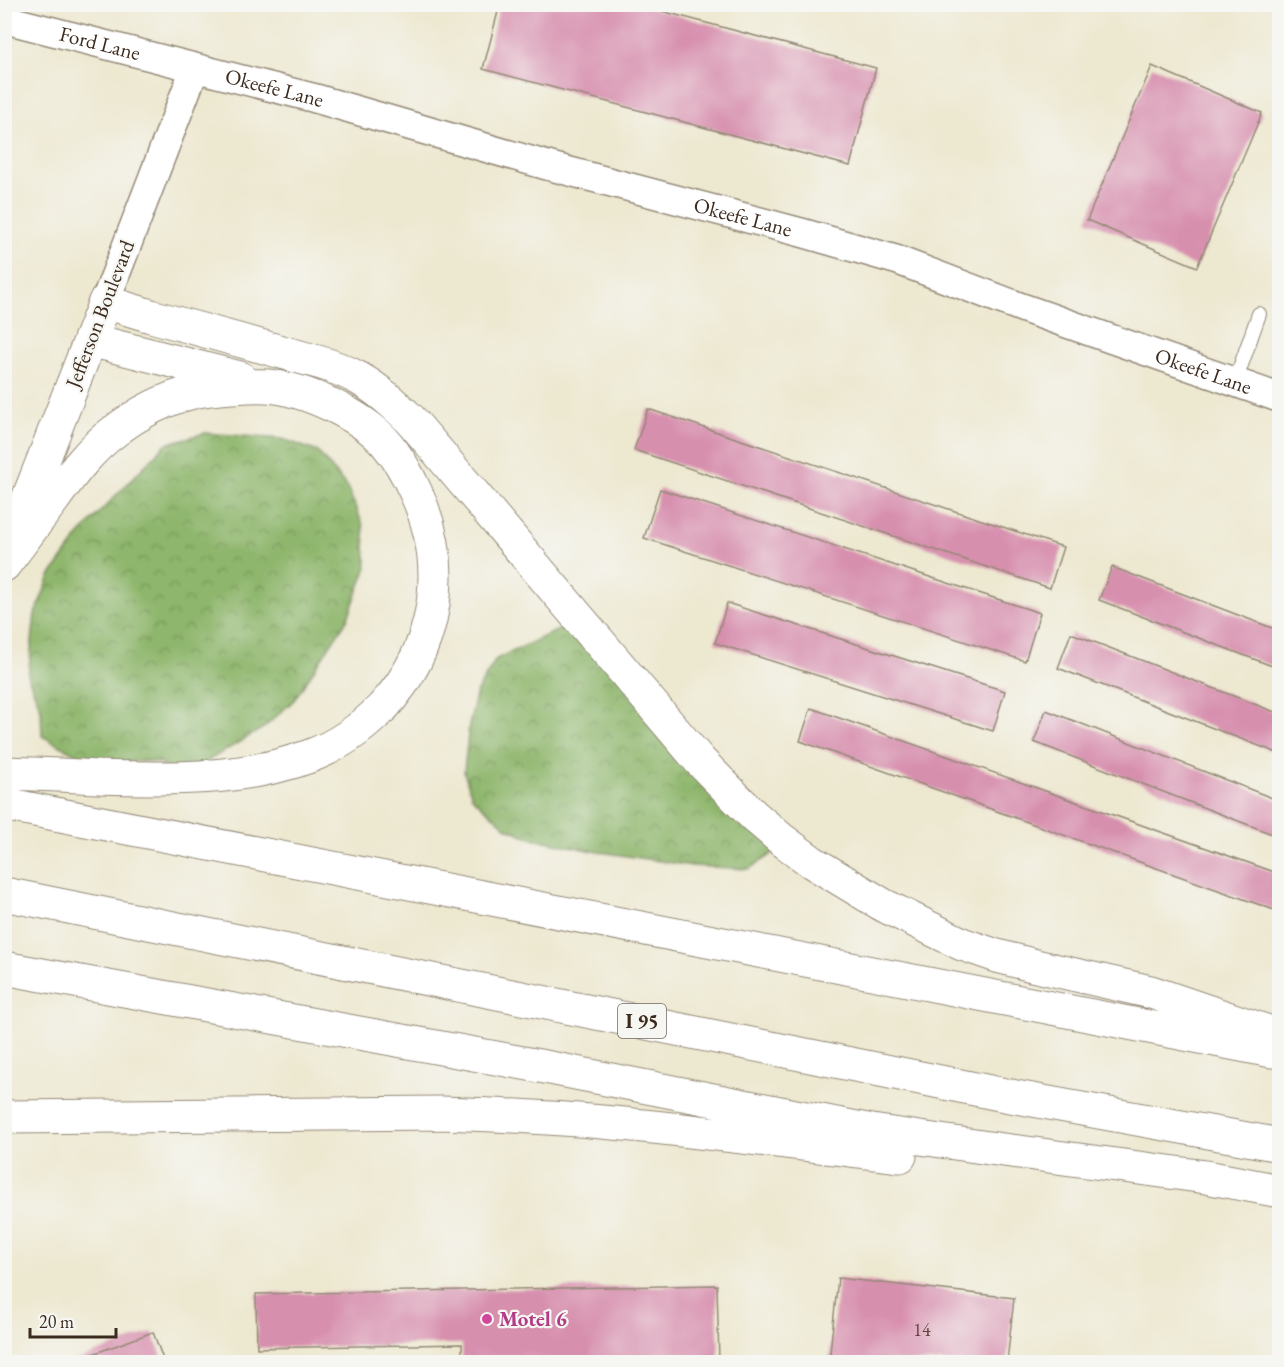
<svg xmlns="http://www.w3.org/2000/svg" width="1284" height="1367" viewBox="0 0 1284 1367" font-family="'EB Garamond',serif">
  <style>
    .forest { fill: url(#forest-crowns); stroke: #647045; stroke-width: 1.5 }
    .building { fill: #d78fae }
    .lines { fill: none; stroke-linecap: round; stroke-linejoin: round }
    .lane-casing { stroke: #948977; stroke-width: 16 }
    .street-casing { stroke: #948977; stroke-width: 31 }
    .secondary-casing { stroke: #948977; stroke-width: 35 }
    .highway-casing { stroke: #948977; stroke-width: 35 }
    .lane { stroke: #fff; stroke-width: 14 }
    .street { stroke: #fff; stroke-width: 28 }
    .secondary { stroke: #fff; stroke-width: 33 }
    .highway { stroke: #fff; stroke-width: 33 }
    .hotel-dot { fill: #d1479c; stroke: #f6f6f2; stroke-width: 2 }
    .labels { text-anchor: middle; stroke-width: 4.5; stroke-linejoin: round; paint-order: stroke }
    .number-label { font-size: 18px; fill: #624342 }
    .shield { fill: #f6f6f2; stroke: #73675e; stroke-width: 1.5 }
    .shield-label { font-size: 20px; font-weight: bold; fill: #3b2a1e }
    .street-label { font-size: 21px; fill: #3b2a1e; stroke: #f6f6f2 }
    .hotel-label { font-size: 21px; font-weight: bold; fill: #b23c85; stroke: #f6f6f2; text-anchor: start }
  </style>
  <defs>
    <pattern id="forest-crowns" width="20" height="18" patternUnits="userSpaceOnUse" patternTransform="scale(1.5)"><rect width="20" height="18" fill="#8eb66c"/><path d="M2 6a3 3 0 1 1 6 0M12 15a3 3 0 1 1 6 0" fill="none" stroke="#759458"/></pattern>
  </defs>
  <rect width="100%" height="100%" fill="#f6f6f2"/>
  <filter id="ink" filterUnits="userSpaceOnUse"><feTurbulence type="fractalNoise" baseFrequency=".0167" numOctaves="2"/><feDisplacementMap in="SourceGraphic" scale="12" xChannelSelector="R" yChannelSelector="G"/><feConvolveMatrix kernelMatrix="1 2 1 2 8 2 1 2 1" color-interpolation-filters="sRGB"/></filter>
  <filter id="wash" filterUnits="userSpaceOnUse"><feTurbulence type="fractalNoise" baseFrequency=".008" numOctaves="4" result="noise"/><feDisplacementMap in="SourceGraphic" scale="24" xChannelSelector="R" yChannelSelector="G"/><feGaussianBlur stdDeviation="1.35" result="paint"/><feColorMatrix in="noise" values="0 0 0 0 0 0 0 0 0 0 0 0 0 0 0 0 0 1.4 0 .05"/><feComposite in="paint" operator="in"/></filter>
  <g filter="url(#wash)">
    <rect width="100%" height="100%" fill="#ede8d0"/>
    <path class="forest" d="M205,433L283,439L318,452L347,487L363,525L367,567L347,620L294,700L265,727L209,760L186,783L161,763L144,761L106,763L89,761L42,736L41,709L28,677L35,614L50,576L79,536L97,515L166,444Z
      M569,625L779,849L749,869L692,866L588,850L531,838L507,828L472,797L464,772L469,725L477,691L496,659Z"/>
    <g id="blocks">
      <path class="building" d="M500,4H635L876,68L850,166L483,69Z
        M1152,66L1262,113L1197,267L1087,220Z
        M648,409L1063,547L1050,588L634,450Z
        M660,489L1040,613L1025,661L644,538Z
        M1112,567L1280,631V669L1099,600Z
        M727,603L1005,691L993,731L715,643Z
        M1071,633L1280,714V754L1058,668Z
        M811,708L1280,874V912L800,741Z
        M1046,710L1280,801V837L1034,742Z
        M838,1278L1014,1298L1007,1362H829Z
        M717,1285L719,1362H462V1344L257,1348L256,1294Z
        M153,1332L164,1362H71Z"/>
    </g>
  </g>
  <g filter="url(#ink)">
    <use href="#blocks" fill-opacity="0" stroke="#948977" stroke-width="1.5"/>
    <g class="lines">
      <defs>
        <path id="lane" d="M1235,382L1259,314"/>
        <g id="street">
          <path id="s1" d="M4,19L314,98L549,166L803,233L897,260L1023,308L1280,398"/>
          <path d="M105,302L195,68"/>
        </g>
        <path id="secondary" d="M6,555L105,302"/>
        <path id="highway" d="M105,302L151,316L318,362C332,366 345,371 358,378C378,389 395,405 411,420L700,761L753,815L781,839L812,862L883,905L962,944L997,956L1036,966L1151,992L1280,1036
          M90,340L240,378
          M4,565C21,543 37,521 53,500C71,475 90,449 115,431C137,414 165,399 193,392C206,389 220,388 233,387C244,386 256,385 268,386C305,389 361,415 386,443C399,458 408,475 416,493C450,567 438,648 382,708C362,728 337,746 310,756C243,781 168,779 97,777C66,775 35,774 4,773
          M4,804L1272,1051
          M4,894L1005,1095L1280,1145
          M4,968L545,1067L872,1131L989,1148L1206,1177L1280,1191
          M4,1117L442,1113C502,1115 563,1118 624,1124C716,1133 808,1145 900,1156"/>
      </defs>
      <use href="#lane" class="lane-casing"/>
      <use href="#street" class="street-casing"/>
      <use href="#secondary" class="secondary-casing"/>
      <use href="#highway" class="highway-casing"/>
      <use href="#lane" class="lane"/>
      <use href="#street" class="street"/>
      <use href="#secondary" class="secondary"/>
      <use href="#highway" class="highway"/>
    </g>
  </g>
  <circle class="hotel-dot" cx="487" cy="1319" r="6"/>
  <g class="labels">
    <g class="number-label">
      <text x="922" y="1336">14</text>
    </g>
    <rect class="shield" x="618" y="1004" width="48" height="34" rx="4.5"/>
    <g class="shield-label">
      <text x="642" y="1028">I 95</text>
    </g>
    <g class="street-label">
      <text dy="7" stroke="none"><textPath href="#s1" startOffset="99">Ford Lane</textPath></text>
      <text dy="7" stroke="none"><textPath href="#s1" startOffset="279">Okeefe Lane</textPath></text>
      <text dy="7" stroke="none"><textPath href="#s1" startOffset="765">Okeefe Lane</textPath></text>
      <text transform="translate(100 314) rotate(-69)" y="7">Jefferson Boulevard</text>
      <text dy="7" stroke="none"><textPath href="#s1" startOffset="1251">Okeefe Lane</textPath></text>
    </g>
    <g class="hotel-label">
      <text x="499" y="1326">Motel 6</text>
    </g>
  </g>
  <rect width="1284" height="1367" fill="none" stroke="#f6f6f2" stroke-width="24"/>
  <path d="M30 1328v9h86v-9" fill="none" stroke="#3b2a1e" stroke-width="3"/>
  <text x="39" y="1328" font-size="18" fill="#3b2a1e" stroke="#f6f6f2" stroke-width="4.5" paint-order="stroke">20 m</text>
</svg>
